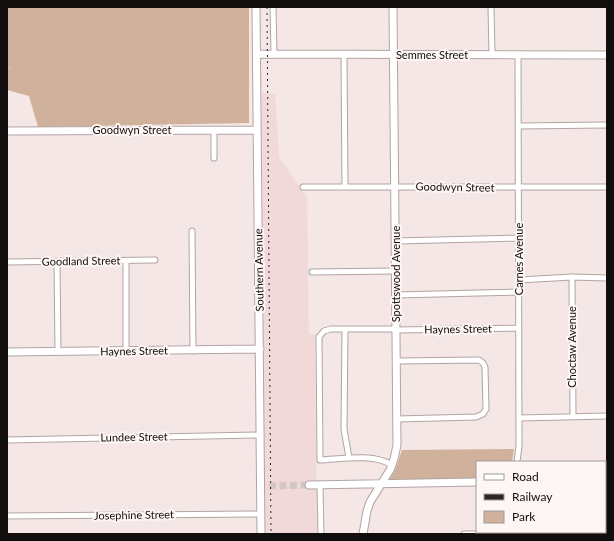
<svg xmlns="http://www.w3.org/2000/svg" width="614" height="541" viewBox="0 0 614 541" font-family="Lato,sans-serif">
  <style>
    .built { fill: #f0d9d8 }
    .green { fill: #d0b29c }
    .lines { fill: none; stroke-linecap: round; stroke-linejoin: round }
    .stream { stroke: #debacd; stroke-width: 1 }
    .secondary-tunnel { stroke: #d3c6c6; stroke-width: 7; stroke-dasharray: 7 3.5; stroke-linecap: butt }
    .street-casing { stroke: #b1a4a3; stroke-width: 7 }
    .secondary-casing { stroke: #b1a4a3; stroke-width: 9 }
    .street { stroke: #fff; stroke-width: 5 }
    .secondary { stroke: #fff; stroke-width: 7 }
    .rail { stroke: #2c2626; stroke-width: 1; stroke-dasharray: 2 4; stroke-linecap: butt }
    .labels { text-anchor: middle; stroke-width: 4; stroke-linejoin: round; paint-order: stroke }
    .street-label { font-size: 11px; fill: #120e0e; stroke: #fef6f5 }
  </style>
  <rect width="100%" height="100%" fill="#f5e7e6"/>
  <path class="built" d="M262,93L275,94L279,157L307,197L309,335L315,334L317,534H265Z"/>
  <path class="green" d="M7,7H249V123L38,127L29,96L7,90Z
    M514,449L512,462H477V480L389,481L395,470L402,450Z"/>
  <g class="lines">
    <path class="stream" d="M7,67L11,69"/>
    <path class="secondary-tunnel" d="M269,486L309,485"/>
    <defs>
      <path id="street" d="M273,7L274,54
        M491,7L492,55
        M344,55L345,187
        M518,126L607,125
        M214,158V130
        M303,187H607
        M192,231L193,351
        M396,241L519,238
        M126,261V351
        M7,262L155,260
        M57,262L58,352
        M312,272L396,271
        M572,277L573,416
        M519,280L572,277L607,278
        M396,295L519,292
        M345,330L344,429L349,458
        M396,330L519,328
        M397,361L479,360L483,363L485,367L486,409L483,414L476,417L397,419
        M519,418L607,416
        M7,440L261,435
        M517,462L519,446L518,56
        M392,465C373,453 342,459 320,460L319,337L324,331L331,329H396
        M605,465H607
        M320,485L321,534
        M7,516L261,514
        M464,534H504"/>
      <path id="secondary" d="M256,7L261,534
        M257,54L607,55
        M7,131L257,130
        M7,352L260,349
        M309,485L477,482
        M605,502H607
        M363,534L367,511L370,502L390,470L394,459L397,445L393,7"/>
    </defs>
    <use href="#street" class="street-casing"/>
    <use href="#secondary" class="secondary-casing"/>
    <use href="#street" class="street"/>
    <use href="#secondary" class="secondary"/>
    <path class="rail" d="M267,7L271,534"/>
  </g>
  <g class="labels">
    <g class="street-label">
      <text x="432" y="59">Semmes Street</text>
      <text x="132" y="134">Goodwyn Street</text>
      <text transform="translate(455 187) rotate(1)" y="4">Goodwyn Street</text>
      <text transform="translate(519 259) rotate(-90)" y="4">Carnes Avenue</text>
      <text transform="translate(81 261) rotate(-1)" y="4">Goodland Street</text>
      <text transform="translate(259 270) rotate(-91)" y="4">Southern Avenue</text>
      <text transform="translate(396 274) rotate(-90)" y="4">Spottswood Avenue</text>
      <text transform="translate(458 329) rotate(-1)" y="4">Haynes Street</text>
      <text transform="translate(572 347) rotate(-90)" y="4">Choctaw Avenue</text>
      <text transform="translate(134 351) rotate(-1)" y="4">Haynes Street</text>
      <text transform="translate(134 437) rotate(-1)" y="4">Lundee Street</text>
      <text transform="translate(134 515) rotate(-1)" y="4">Josephine Street</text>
    </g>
  </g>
  <rect width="614" height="541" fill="none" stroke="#120e0e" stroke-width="16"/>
  <rect x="476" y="461" width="130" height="72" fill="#fef6f5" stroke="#a09999"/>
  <rect x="484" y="474" width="20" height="6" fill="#ffffff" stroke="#a09999"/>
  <text x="512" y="481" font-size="12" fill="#120e0e">Road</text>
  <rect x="484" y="494" width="20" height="6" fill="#2c2626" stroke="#a09999"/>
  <text x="512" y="501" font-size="12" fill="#120e0e">Railway</text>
  <rect x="484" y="511" width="20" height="12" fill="#d0b29c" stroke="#a09999"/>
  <text x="512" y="521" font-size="12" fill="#120e0e">Park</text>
</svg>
